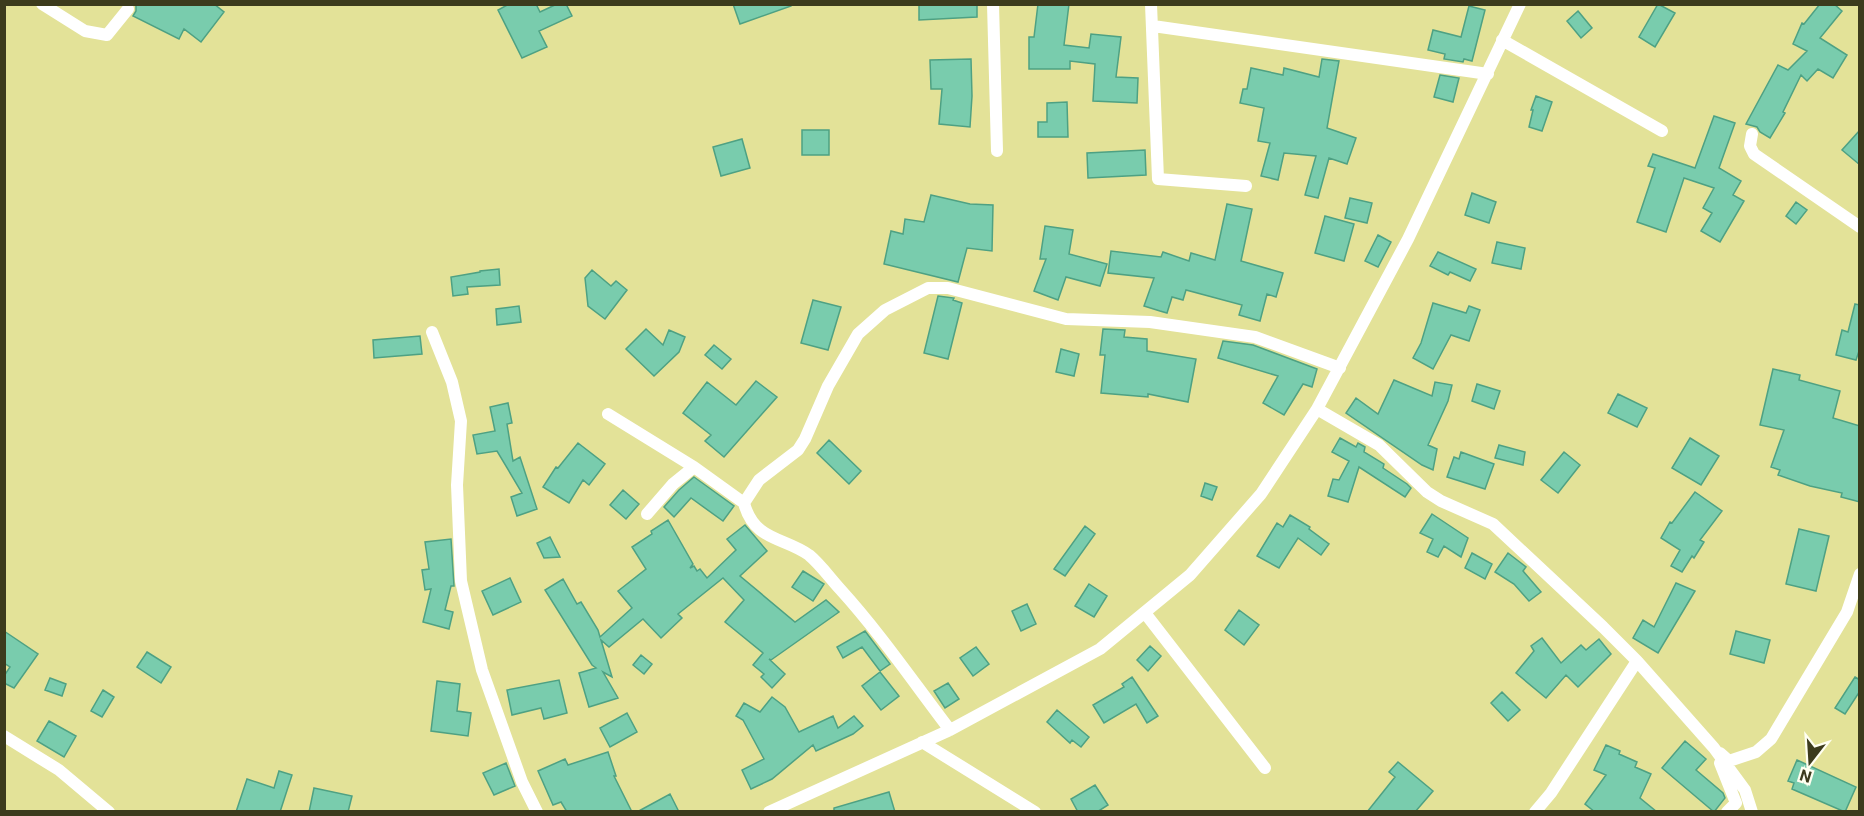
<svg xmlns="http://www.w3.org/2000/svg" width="1864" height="816" viewBox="0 0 1864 816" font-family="Roboto,sans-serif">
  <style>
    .building { fill: #79ccad; stroke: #4ea183; stroke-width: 1.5 }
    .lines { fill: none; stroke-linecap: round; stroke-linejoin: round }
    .minor { stroke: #fff; stroke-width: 12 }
  </style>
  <rect width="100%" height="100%" fill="#e3e298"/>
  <path class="building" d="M136,4H214L224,12L201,42L184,29L179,39L133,16L136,11Z
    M509,4H536L540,12L557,4H566L572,16L539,31L547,47L522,58L498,10Z
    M733,4H791V6L740,24Z
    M919,4H977V17L919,20Z
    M1038,4H1069L1064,45L1089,48L1091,34L1121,37L1116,77L1138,78L1137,103L1093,101L1095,64L1070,61V69H1029V37H1034Z
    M1658,4L1675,13L1655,47L1639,37Z
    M1820,4H1834L1842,11L1820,38L1847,55L1833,78L1818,69L1807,81L1801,75L1783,112L1785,113L1770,138L1760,132L1757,127L1746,124L1778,65L1788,70L1807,51L1793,44L1802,23L1804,24Z
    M1469,6L1485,10L1472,61L1464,59L1463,62L1444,59L1445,54L1428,50L1433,30L1461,37Z
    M1578,11L1592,28L1581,38L1567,21Z
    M971,59L972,96L970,127L939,124L942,89H931L930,60Z
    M1322,59L1339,61L1327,128L1356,138L1347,164L1329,158L1318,198L1305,195L1316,156L1284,153L1278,180L1261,176L1270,143L1258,141L1264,108L1240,103L1243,89H1247L1251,68L1283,75L1284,68L1319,77Z
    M1440,75L1459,78L1453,102L1434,97Z
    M1536,96L1552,102L1542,131L1529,127L1533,110H1531Z
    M1067,102L1068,137H1038V122H1047V103Z
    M1714,116L1735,123L1719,168L1741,181L1733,195L1744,201L1720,242L1701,231L1712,213L1703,208L1714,188L1684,178L1666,232L1637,222L1655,168L1648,166L1653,154L1695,168Z
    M802,130H829V155H802Z
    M1860,130V165L1842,150Z
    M742,139L750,168L721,176L713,147Z
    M1145,150L1146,175L1088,178L1087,153Z
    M1472,193L1496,202L1489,223L1465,215Z
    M931,195L970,204L993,205L992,251L967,248L958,282L884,264L891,231L903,234L905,219L924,222Z
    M1350,198L1372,203L1367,223L1345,218Z
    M1796,202L1807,210L1796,224L1786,216Z
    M1227,204L1252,209L1241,261L1283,273L1276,297L1267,294L1260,321L1239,315L1242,305L1186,290L1183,300L1172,297L1167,313L1160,311L1144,306L1154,278L1108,273L1111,251L1161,257L1163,252L1189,261L1191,253L1215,260Z
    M1325,216L1354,224L1344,261L1315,253Z
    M1045,226L1073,230L1069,254L1107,264L1100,286L1066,277L1058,300L1034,291L1046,259H1040Z
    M1378,235L1391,242L1378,267L1365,261Z
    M1497,242L1525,248L1521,269L1492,263Z
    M1438,252L1476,269L1470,281L1450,272L1448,275L1430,266Z
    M499,269L500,285L467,287L468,294L453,296L451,277L480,272V271Z
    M592,270L611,286L616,281L627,290L605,319L588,306L585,278Z
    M938,296L954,298L953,300L962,303L948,359L924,353Z
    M813,300L841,307L828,350L801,343Z
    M1433,303L1466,313L1469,306L1480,310L1469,341L1451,335L1433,369L1413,358L1421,343Z
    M1855,304L1860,305V348L1856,360L1836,355L1842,330L1848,332Z
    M519,306L521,322L497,325L496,309Z
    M646,329L663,345L669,330L685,337L679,352L654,376L626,349Z
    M1103,329L1125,330L1124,337L1147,339V351L1196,359L1188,402L1148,394V397L1101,393L1105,355H1100Z
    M420,336L422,354L374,358L373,340Z
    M1223,341L1253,345L1317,369L1312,387L1303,384L1284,415L1263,403L1278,376L1218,358Z
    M714,345L731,359L722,369L705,355Z
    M1061,349L1079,354L1074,376L1056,372Z
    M1773,369L1800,375L1799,380L1840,391L1833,418L1860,426V502L1841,497L1842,493L1810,486L1778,475L1780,470L1771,467L1784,430L1760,425Z
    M1394,380L1432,396L1435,382L1452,385L1448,401L1428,445L1437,449L1433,470L1422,465L1346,413L1356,398L1378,414Z
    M756,381L777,397L724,457L705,441L711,435L683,413L707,382L736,405Z
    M1477,384L1500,391L1494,409L1472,401Z
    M1618,394L1647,408L1637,427L1608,413Z
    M508,403L512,423L507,424L513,461L520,457L537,509L517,516L511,497L522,493L497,451L477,454L473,435L495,431L490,407Z
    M1340,438L1356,447L1358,443L1365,447L1364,452L1384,464L1383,468L1407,484L1411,488L1405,497L1359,467L1348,502L1328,496L1333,479L1339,480L1349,461L1332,452Z
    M1690,438L1719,456L1701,485L1672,468Z
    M829,440L861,471L849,484L817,453Z
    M578,443L605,464L589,485L583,480L569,503L543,487L556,467L558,468Z
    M1499,445L1525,452L1523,465L1495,458Z
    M1461,452L1494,464L1485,489L1447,477L1454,457L1459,459Z
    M1564,452L1580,465L1558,493L1541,480Z
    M694,477L734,506L723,521L691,498L674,517L664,507L679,490Z
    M1205,483L1217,487L1212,500L1201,496Z
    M623,490L639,504L626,519L610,505Z
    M1695,492L1722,511L1700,540L1704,542L1694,558L1692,556L1682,572L1671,566L1680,550L1661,538L1670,522L1672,523Z
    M1432,514L1468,538L1461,557L1444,546L1438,557L1427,552L1433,539L1420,533Z
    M1290,515L1310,527L1309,529L1329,544L1321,555L1298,538L1279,568L1257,556L1277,523L1283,527Z
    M668,520L693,564L690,568L694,566L697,571L700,569L707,578L736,550L727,539L745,525L767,551L740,576L795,622L826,600L839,612L771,660L769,659L785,674L772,688L761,677L764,674L753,665L763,653L725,622L744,600L723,578L678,614L682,618L661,638L643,619L609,647L601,640L612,677L603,672L618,698L589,707L579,673L596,668L592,665L545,590L563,579L577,604L581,602L598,630L600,637L632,608L618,591L646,569L632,547L652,534L651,531Z
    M1085,526L1095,534L1065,576L1054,569Z
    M1799,529L1829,536L1816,591L1786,584Z
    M550,537L560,557L544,558L537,543Z
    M451,539L454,586H451L445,610L453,612L449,629L423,622L431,589L425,590L422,570L429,569L425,542Z
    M1472,553L1492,564L1485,579L1465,568Z
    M1508,553L1526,567L1523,571L1541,592L1529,601L1514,584L1495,572Z
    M803,571L824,584L813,601L792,587Z
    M510,578L521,602L493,615L482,591Z
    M1676,583L1695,591L1658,653L1633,638L1643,620L1654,627Z
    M1089,584L1107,596L1094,617L1075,606Z
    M1027,604L1036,624L1021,631L1012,611Z
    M1239,610L1259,625L1244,645L1225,630Z
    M4,631L38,654L14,688L4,683V676L10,667L4,663Z
    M865,631L890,664L880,671L862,647L843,658L837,647Z
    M1736,631L1770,640L1764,663L1730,654Z
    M1542,638L1561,663L1581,645L1586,650L1599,639L1611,654L1578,687L1566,675L1546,698L1516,673L1534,651L1531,646Z
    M1150,646L1161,656L1148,671L1137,660Z
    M976,647L989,664L973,676L960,658Z
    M147,652L171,667L161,683L137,667Z
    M641,655L652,664L644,674L633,665Z
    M880,672L899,696L881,710L862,686Z
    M1132,677L1158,716L1147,723L1136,704L1104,723L1093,705L1124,687L1122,684Z
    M1855,677L1860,680V691L1845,714L1835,708Z
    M50,678L66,684L62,696L45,690Z
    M559,680L567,713L544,719L541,708L512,715L507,690Z
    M437,681L460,684L457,711L471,713L468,736L431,731Z
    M948,683L959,699L945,708L934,691Z
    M103,690L114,697L102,717L91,711Z
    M1502,692L1520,710L1508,721L1491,703Z
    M772,697L785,707L799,732L833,716L838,728L854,716L863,726L853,734L816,751L813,745L772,779L751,789L742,770L764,759L743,720L736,716L744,703L760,712Z
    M1057,710L1089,737L1081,747L1072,740L1070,743L1047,722Z
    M627,713L637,732L610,747L600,728Z
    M49,721L76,736L64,757L37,741Z
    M1685,741L1706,759L1696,770L1723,793L1725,798L1714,812L1662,768Z
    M1606,745L1620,751L1619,754L1637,762L1635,767L1651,774L1640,798L1657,812H1595L1585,804L1606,775L1594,770Z
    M608,752L616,776H614L632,812H567L561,802L553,805L538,771L565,759L568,765Z
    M1797,760L1856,787L1845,812L1792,789L1794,783L1788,781Z
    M1398,762L1433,791L1415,812H1367L1395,777L1389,772Z
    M506,763L515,786L494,795L483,773Z
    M279,771L292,775L280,812H236L247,779L274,788Z
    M1095,785L1108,805L1097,812H1078L1071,799Z
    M314,788L352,796L348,812H309Z
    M889,792L895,812H834V808Z
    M670,794L679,812H637Z"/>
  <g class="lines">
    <path class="minor" d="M42,4L85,31L107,35L128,9
      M993,4L997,151
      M1151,4L1158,179L1246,186
      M1153,26L1488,74
      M1502,40L1662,131
      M1752,134L1750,146L1754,154L1860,227
      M432,332L452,382L461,421L457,485L461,581L482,670L522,782L537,812
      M1317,409L1379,445L1427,492L1441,501L1493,524L1603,627L1637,661L1714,748L1745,790L1752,812
      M608,414L694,467L744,503
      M647,514L673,484L694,467
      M1145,613L1265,768
      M950,730C914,683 880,633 840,589C830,578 820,564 809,555C784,537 754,541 744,503L759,480L798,450L805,439L828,386L858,334L885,310L928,288H948L1066,319L1150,322L1255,337L1340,368
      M4,736L59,770L109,812
      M922,742L1035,812
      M1720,753L1729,761L1756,752L1771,739L1847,612L1860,574
      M1720,763L1736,803L1727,812
      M769,812L950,730L1100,649L1190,575L1261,494L1317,409L1408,239L1520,4
      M1535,812L1551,793L1637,661"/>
  </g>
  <rect width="1864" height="816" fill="none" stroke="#3c3b1d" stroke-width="12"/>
  <g transform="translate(1810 762) rotate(197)" stroke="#fffff1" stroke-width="4.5" paint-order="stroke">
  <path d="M0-4.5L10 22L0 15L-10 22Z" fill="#3c3b1d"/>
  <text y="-9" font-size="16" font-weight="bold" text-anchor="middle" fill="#3c3b1d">N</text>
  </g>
</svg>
